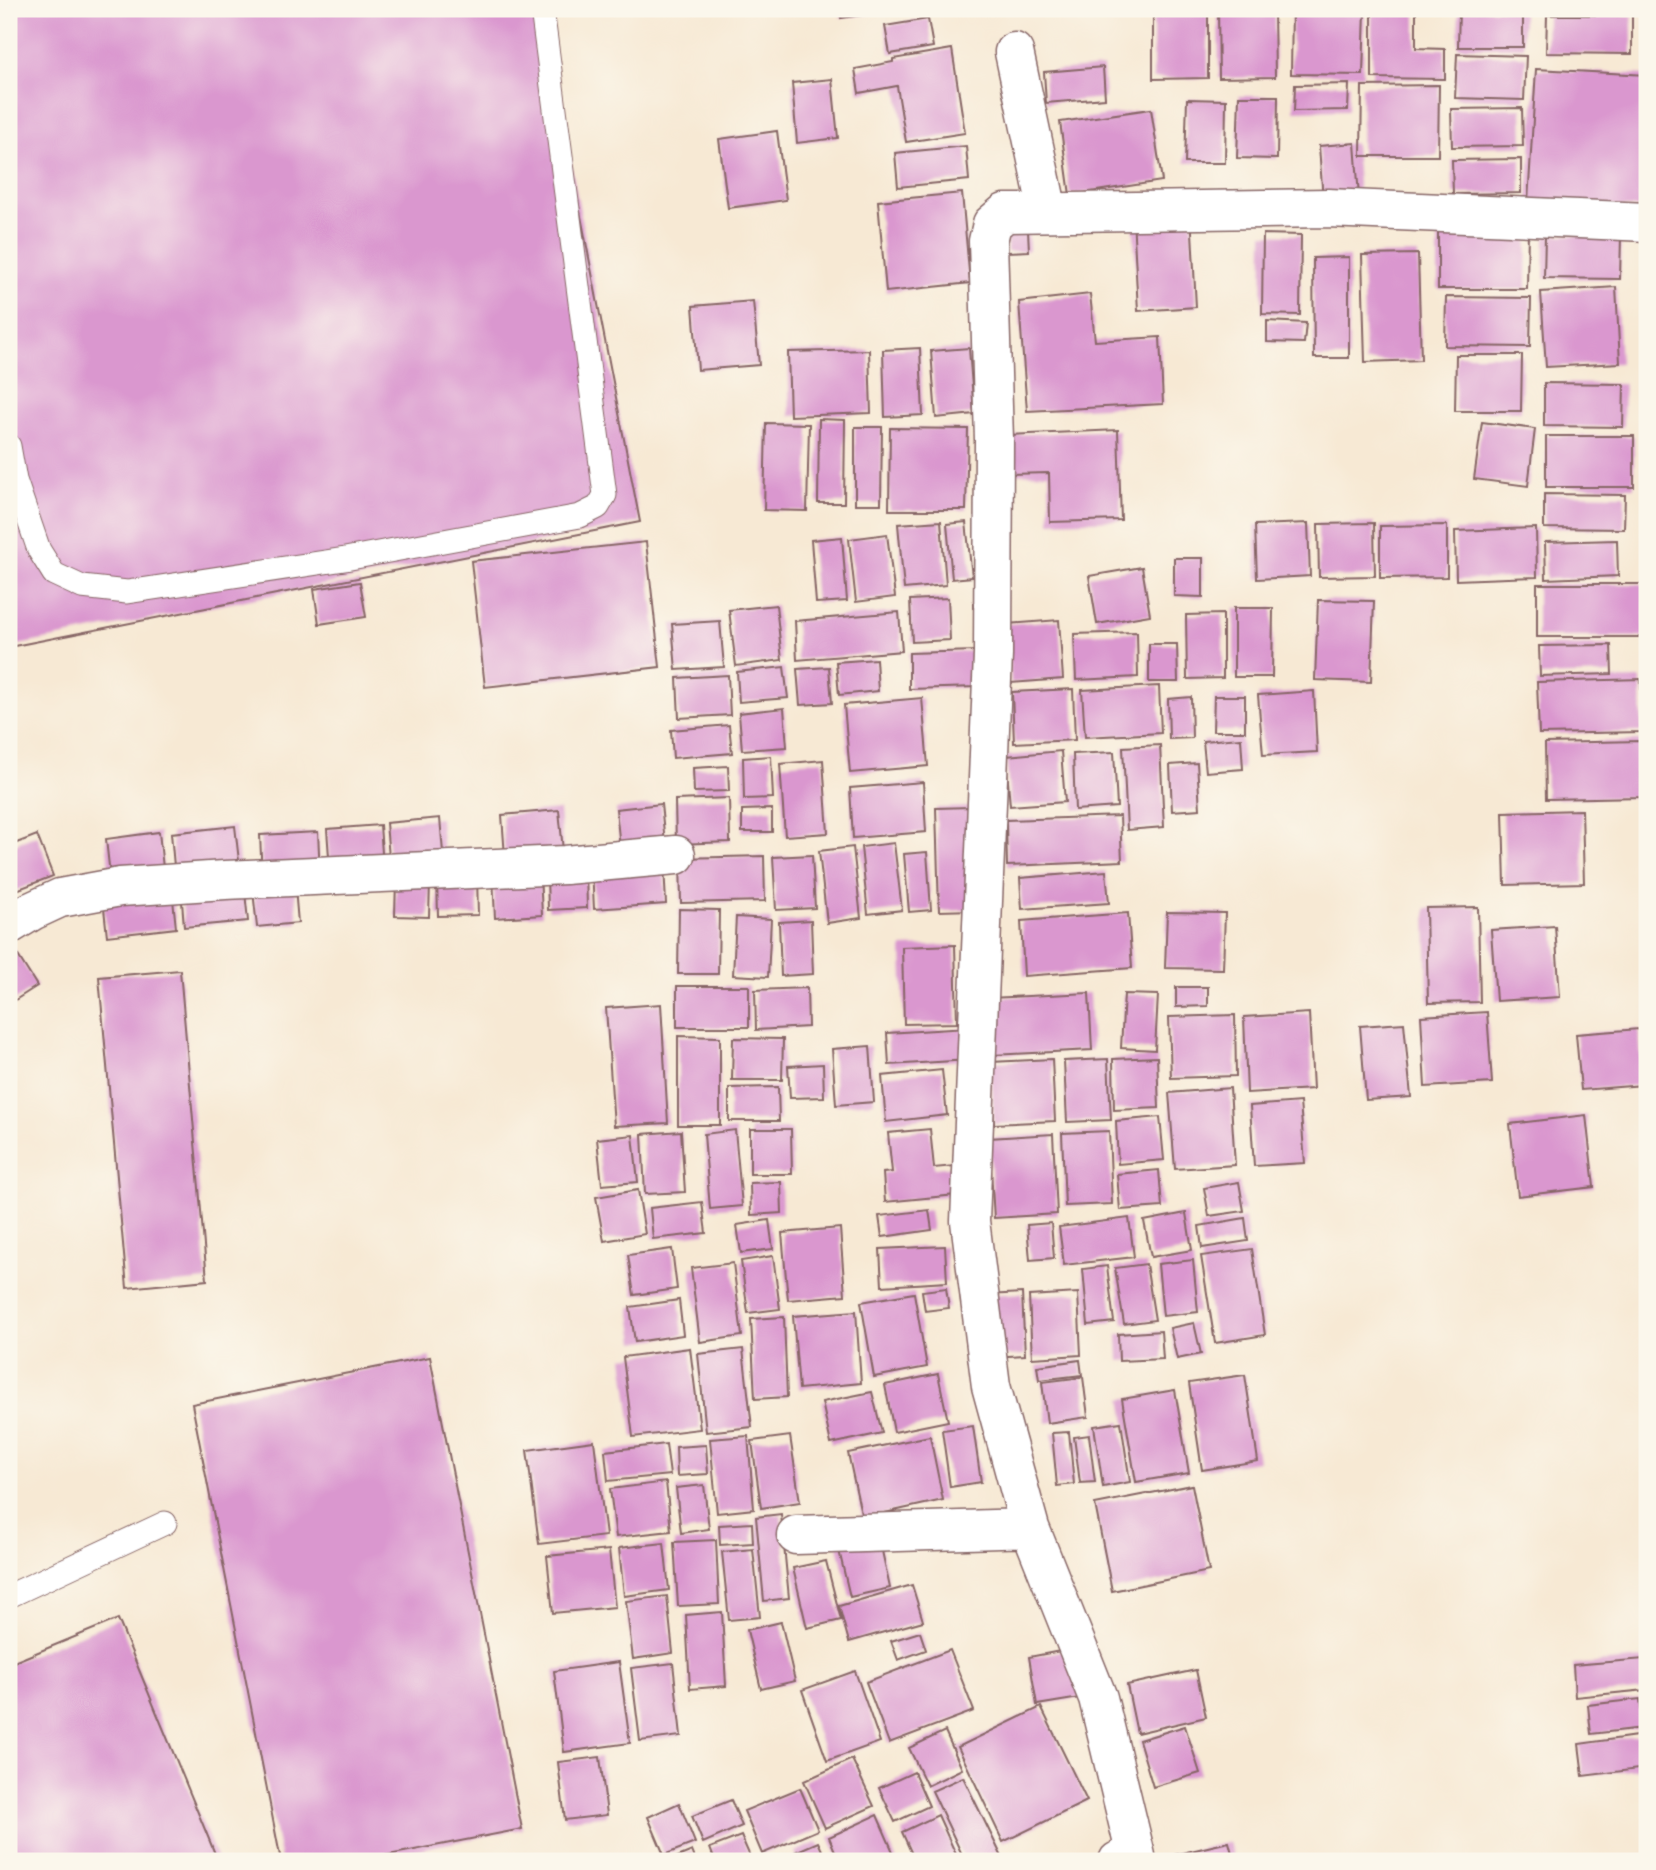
<svg xmlns="http://www.w3.org/2000/svg" width="1656" height="1870" viewBox="0 0 1656 1870" font-family="Dekko,sans-serif">
  <style>
    .building { fill: #da97cf }
    .lines { fill: none; stroke-linecap: round; stroke-linejoin: round }
    .lane-casing { stroke: #876666; stroke-width: 25 }
    .street-casing { stroke: #876666; stroke-width: 41 }
    .lane { stroke: #fff; stroke-width: 23 }
    .street { stroke: #fff; stroke-width: 38 }
  </style>
  <rect width="100%" height="100%" fill="#fbf7ec"/>
  <filter id="ink" filterUnits="userSpaceOnUse"><feTurbulence type="fractalNoise" baseFrequency=".0143" numOctaves="2"/><feDisplacementMap in="SourceGraphic" scale="14" xChannelSelector="R" yChannelSelector="G"/><feConvolveMatrix kernelMatrix="1 2 1 2 8 2 1 2 1" color-interpolation-filters="sRGB"/></filter>
  <filter id="wash" filterUnits="userSpaceOnUse"><feTurbulence type="fractalNoise" baseFrequency=".00686" numOctaves="4" result="noise"/><feDisplacementMap in="SourceGraphic" scale="28" xChannelSelector="R" yChannelSelector="G"/><feGaussianBlur stdDeviation="1.57" result="paint"/><feColorMatrix in="noise" values="0 0 0 0 0 0 0 0 0 0 0 0 0 0 0 0 0 1.4 0 .05"/><feComposite in="paint" operator="in"/></filter>
  <g filter="url(#wash)">
    <rect width="100%" height="100%" fill="#f7e9d4"/>
    <g id="blocks">
      <path class="building" d="M9,9H541L640,522L9,647Z
        M840,9H897V10L841,18Z
        M1153,9H1208V78L1153,79Z
        M1218,9H1274L1275,77L1219,78Z
        M1292,9H1365L1363,75L1291,74Z
        M1372,9H1416V48L1445,49V79L1372,78Z
        M1459,9H1523V47H1458Z
        M1547,15H1632V54L1546,53Z
        M928,19L933,47L890,54L885,26Z
        M952,49L965,133L906,142L897,86L859,93L855,69L893,62V59Z
        M1457,54L1526,56L1524,100L1455,98Z
        M1103,67L1105,98L1046,103L1044,72Z
        M1536,69L1647,75L1641,208L1528,202Z
        M832,79L838,138L797,143L792,83Z
        M1349,84L1348,110L1294,111L1295,85Z
        M1439,85L1438,156H1361L1362,86Z
        M1239,96H1278L1277,159L1237,158Z
        M1187,99L1226,100L1225,163H1185Z
        M1522,108L1523,146L1452,147L1451,109Z
        M1151,109L1162,181L1070,195L1060,122Z
        M777,131L786,200L728,208L719,139Z
        M1355,143L1359,197L1323,200L1319,146Z
        M966,146L969,180L898,187L895,153Z
        M1521,159V193L1453,194L1452,160Z
        M962,193L970,283L886,292L878,201Z
        M1191,213L1196,307L1138,311L1133,217Z
        M1438,228H1528L1527,289H1438Z
        M1028,230L1029,251L1007,252L1006,231Z
        M1263,234L1301,235L1300,315L1262,314Z
        M1545,235H1621L1620,279L1544,278Z
        M1418,254L1421,360L1365,362L1362,255Z
        M1349,257V358H1314L1313,258Z
        M1616,287L1620,363L1546,367L1541,292Z
        M1090,294L1095,341L1160,337L1163,404L1027,411L1019,302Z
        M1446,297L1531,298L1530,347L1445,346Z
        M753,301L759,365L698,370L693,306Z
        M1267,321L1306,323L1304,343L1267,342Z
        M920,348L923,415L885,417L883,350Z
        M969,348L974,414L936,418L931,351Z
        M869,350L871,413L790,416L788,352Z
        M1456,355H1522L1521,411H1455Z
        M1544,383L1624,384L1623,427L1544,426Z
        M819,419L845,420L844,503H818Z
        M1482,422L1535,429L1528,486L1474,479Z
        M766,423L809,424L807,511L764,510Z
        M855,427H882L881,504H855Z
        M890,428L968,429L966,510H889Z
        M1118,430L1121,520L1050,522L1049,473L1009,474L1008,435Z
        M1546,436H1634V487H1546Z
        M1544,494L1625,495L1624,529L1544,528Z
        M941,521L946,585L904,589L898,524Z
        M966,522L972,577L952,579L947,524Z
        M1308,523L1310,576L1257,579L1255,525Z
        M1374,523L1375,576L1319,577L1318,524Z
        M1447,525V577L1380,578V526Z
        M1536,528L1537,577L1456,580L1455,531Z
        M887,534L895,597L856,602L849,539Z
        M842,537L847,601L816,603L811,540Z
        M1617,540L1618,576L1546,579L1545,542Z
        M646,542L660,667L485,687L471,561Z
        M1174,558H1203V597L1174,596Z
        M1142,567L1150,615L1097,624L1089,576Z
        M360,582L366,617L319,624L314,589Z
        M1537,584H1645V637H1537Z
        M948,598L950,640L912,642L910,600Z
        M1318,600L1374,601L1371,682L1315,680Z
        M776,605L782,660L736,666L729,610Z
        M1234,608H1273L1272,677H1234Z
        M899,612L902,651L797,660L795,621Z
        M1223,614V678L1187,679L1186,615Z
        M1059,620L1063,679L1011,683L1007,624Z
        M720,621L724,667L676,670L672,624Z
        M1137,632L1138,677L1076,680L1074,634Z
        M1149,644H1177L1178,682H1149Z
        M1611,645L1612,674L1540,676L1539,646Z
        M976,651L977,687L909,689V653Z
        M876,659L878,691L839,695L836,662Z
        M784,667L788,698L739,702L737,672Z
        M829,667L832,703L800,705L797,669Z
        M728,675L730,715L679,718L677,678Z
        M1641,679L1642,732L1539,734L1537,682Z
        M1159,686L1161,733L1085,737L1082,690Z
        M1073,689L1075,740L1014,743L1012,692Z
        M1314,691L1317,752L1263,755L1258,695Z
        M1214,696H1245V731H1213Z
        M1191,697L1192,738L1169,739L1168,699Z
        M922,698L928,766L850,773L844,705Z
        M784,708L787,747L742,750L739,713Z
        M729,725L732,753L673,758L671,730Z
        M1241,738L1243,769L1206,772L1203,741Z
        M1641,741L1642,797L1546,799L1545,743Z
        M1160,745L1164,827L1127,830L1123,747Z
        M1061,751L1065,802L1010,806L1006,756Z
        M1114,752L1117,807L1075,810L1073,754Z
        M771,756L773,798L744,799L743,758Z
        M823,760L828,833L785,836L780,764Z
        M1197,763L1200,809L1172,811L1170,765Z
        M728,766L729,791L694,792L693,768Z
        M923,782L926,832L853,838L850,788Z
        M729,798L730,842L676,844L675,800Z
        M661,804L666,852L621,857L616,809Z
        M971,807L974,910L939,911L936,808Z
        M772,809V832H742V810Z
        M559,810L563,851L505,857L502,815Z
        M1582,810L1584,883L1505,885L1503,812Z
        M1120,816L1122,861L1007,866L1006,820Z
        M440,818L444,864L390,869L386,823Z
        M380,825L383,867L330,871L327,829Z
        M235,826L240,870L175,877L171,833Z
        M159,832L164,877L111,884L106,839Z
        M318,832L320,874L262,877L260,835Z
        M37,835L53,876L14,891L9,877V846Z
        M894,843L902,910L868,914L861,847Z
        M853,847L861,918L827,923L819,851Z
        M927,852L931,910L909,912L904,854Z
        M812,855L815,908L776,910L773,857Z
        M764,856L765,901L681,903L680,858Z
        M664,865L666,904L594,909L592,869Z
        M586,871L587,908L548,910L547,873Z
        M1106,871L1109,903L1022,909L1020,878Z
        M540,873L542,915L495,918L493,876Z
        M477,876L478,915L438,916L437,877Z
        M396,880L430,881L429,917L395,916Z
        M244,883L248,921L184,927L181,889Z
        M295,888L298,923L257,927L253,891Z
        M172,890L176,928L107,936L103,899Z
        M1478,907L1480,1002L1428,1003L1426,908Z
        M679,909L719,910L718,974H678Z
        M1167,912L1225,913L1223,969L1165,968Z
        M1128,913L1132,968L1024,976L1021,921Z
        M736,917L771,919L768,977L733,975Z
        M811,920L813,974L781,976L779,922Z
        M1555,926L1560,997L1496,1001L1491,930Z
        M955,945L957,1023L904,1024L902,947Z
        M12,946L37,986L9,1004V948Z
        M180,970L207,1280L127,1288L99,977Z
        M677,986H749V1027H677Z
        M1176,987H1208V1006L1176,1007Z
        M807,988L808,1027L756,1030L755,990Z
        M1089,993L1092,1050L992,1055L989,998Z
        M1124,994L1158,995L1155,1050L1121,1048Z
        M661,1004L668,1123L614,1126L606,1008Z
        M1487,1012L1492,1083L1425,1087L1421,1016Z
        M1309,1013L1313,1089L1247,1093L1244,1017Z
        M1235,1015L1236,1076L1171,1078L1169,1017Z
        M1404,1023L1411,1097L1366,1100L1360,1026Z
        M967,1028L969,1060L889,1065L887,1033Z
        M1639,1029L1643,1085L1581,1090L1576,1034Z
        M678,1036L720,1037V1125H678Z
        M733,1038L783,1039L782,1080H732Z
        M870,1046L874,1102L836,1105L832,1049Z
        M1157,1057L1159,1108L1114,1110L1113,1059Z
        M1052,1059L1055,1121L994,1124L991,1062Z
        M1108,1059L1111,1120L1067,1122L1064,1061Z
        M823,1064L824,1097L790,1098L788,1066Z
        M942,1070L947,1115L886,1122L882,1076Z
        M778,1087L779,1121H729V1088Z
        M1230,1088L1235,1165L1175,1169L1169,1093Z
        M1300,1102L1305,1163L1254,1166L1250,1106Z
        M1586,1115L1594,1187L1518,1196L1510,1124Z
        M1160,1117L1164,1160L1118,1164L1116,1121Z
        M750,1129H791L792,1174H750Z
        M930,1129L934,1168L954,1166L956,1195L885,1202L883,1173L892,1172L888,1133Z
        M735,1130L742,1206L710,1209L704,1134Z
        M681,1131L685,1192L645,1194L642,1134Z
        M1109,1131L1112,1204L1065,1206L1062,1133Z
        M1053,1134L1057,1214L994,1218L989,1138Z
        M633,1135L638,1182L602,1185L597,1139Z
        M1159,1170L1162,1207L1120,1210L1117,1174Z
        M781,1182L782,1213L751,1215L750,1183Z
        M1239,1182L1244,1211L1209,1216L1204,1188Z
        M638,1190L645,1234L604,1241L596,1197Z
        M702,1202L706,1233L653,1239L650,1208Z
        M929,1210L932,1230L882,1237L879,1216Z
        M1186,1213L1192,1250L1151,1257L1144,1221Z
        M1129,1218L1134,1257L1064,1265L1059,1227Z
        M1245,1218L1248,1241L1202,1248L1199,1226Z
        M769,1220L773,1249L741,1253L737,1225Z
        M1051,1223L1054,1258L1030,1260L1027,1225Z
        M840,1228L845,1295L788,1300L782,1233Z
        M945,1246L947,1282L882,1286L880,1249Z
        M672,1249L677,1289L634,1295L628,1255Z
        M1252,1249L1265,1335L1215,1343L1201,1256Z
        M773,1256L780,1309L748,1313L741,1261Z
        M1193,1260L1198,1312L1163,1316L1158,1264Z
        M733,1263L742,1336L700,1342L691,1268Z
        M1146,1264L1155,1320L1124,1324L1115,1268Z
        M1107,1266L1114,1322L1088,1325L1083,1269Z
        M946,1288L949,1308L925,1311L922,1291Z
        M914,1293L927,1367L874,1377L861,1302Z
        M1022,1293L1025,1355L992,1357L988,1295Z
        M1078,1293L1081,1355L1032,1358L1029,1296Z
        M679,1300L683,1335L635,1342L630,1307Z
        M856,1311L861,1383L799,1389L793,1316Z
        M784,1317L787,1397L755,1399L751,1319Z
        M1194,1323L1201,1354L1177,1359L1170,1328Z
        M1161,1331L1163,1359L1119,1361L1118,1334Z
        M690,1348L700,1429L633,1437L623,1357Z
        M743,1349L752,1427L706,1432L698,1354Z
        M430,1357L522,1829L358,1861H281L192,1404Z
        M1080,1360L1082,1375L1039,1380L1037,1366Z
        M938,1374L948,1421L894,1432L885,1385Z
        M1245,1375L1258,1461L1202,1470L1189,1383Z
        M1083,1377L1088,1417L1047,1423L1042,1382Z
        M1175,1390L1189,1473L1136,1482L1122,1399Z
        M872,1392L882,1433L831,1444L822,1402Z
        M1121,1422L1130,1482L1103,1487L1094,1426Z
        M973,1426L981,1482L950,1487L942,1430Z
        M1069,1432L1074,1484L1057,1486L1052,1433Z
        M1089,1435L1095,1482L1080,1483L1074,1437Z
        M748,1436L754,1509L717,1513L710,1439Z
        M790,1436L800,1502L761,1508L752,1441Z
        M930,1436L943,1500L862,1518L848,1453Z
        M594,1441L606,1536L539,1544L527,1450Z
        M666,1444L670,1475L608,1481L605,1451Z
        M706,1445L708,1474L677,1476L676,1447Z
        M666,1482L671,1531L616,1537L610,1489Z
        M704,1485L709,1529L681,1533L676,1488Z
        M1192,1485L1209,1571L1112,1591L1095,1504Z
        M781,1514L789,1598L764,1601L756,1517Z
        M752,1523L753,1543L720,1545L719,1525Z
        M879,1537L890,1588L850,1597L838,1546Z
        M716,1540L719,1604L678,1606L674,1542Z
        M664,1543L669,1590L624,1596L619,1548Z
        M753,1549L760,1617L729,1620L722,1552Z
        M609,1550L615,1607L553,1613L547,1556Z
        M826,1561L841,1620L807,1628L793,1568Z
        M912,1585L923,1621L849,1642L839,1606Z
        M667,1596L673,1653L633,1659L626,1601Z
        M722,1612L726,1686L690,1689L686,1615Z
        M118,1619L218,1861H9V1664Z
        M781,1622L795,1681L761,1689L747,1630Z
        M920,1632L926,1650L898,1660L891,1641Z
        M1071,1649L1080,1698L1037,1705L1029,1657Z
        M950,1650L974,1711L889,1743L866,1682Z
        M1644,1659L1646,1690L1575,1697L1573,1665Z
        M619,1662L630,1743L564,1752L554,1671Z
        M673,1663L681,1736L640,1741L631,1668Z
        M1196,1670L1206,1717L1137,1733L1127,1685Z
        M855,1671L880,1742L827,1761L802,1690Z
        M1640,1699L1643,1728L1591,1734L1588,1705Z
        M1041,1707L1087,1801L1003,1842L958,1747Z
        M1185,1726L1200,1773L1153,1787L1139,1740Z
        M945,1731L962,1769L927,1786L909,1748Z
        M1644,1735L1647,1768L1583,1776L1579,1744Z
        M600,1757L607,1815L565,1820L558,1762Z
        M852,1759L874,1806L825,1828L804,1781Z
        M914,1772L929,1806L895,1822L879,1788Z
        M963,1777L1002,1857L992,1861H965L932,1791Z
        M800,1788L818,1830L762,1854L744,1811Z
        M731,1800L742,1826L703,1843L692,1816Z
        M679,1803L695,1843L664,1855L648,1817Z
        M877,1815L897,1861H839L829,1837Z
        M938,1815L959,1861H915L902,1832Z
        M741,1836L752,1861H715L710,1848Z
        M818,1842L827,1861H799L795,1852Z
        M1229,1842L1234,1861H1162L1161,1858Z
        M692,1851L696,1861H668Z"/>
    </g>
  </g>
  <g filter="url(#ink)">
    <use href="#blocks" fill-opacity="0" stroke="#876666" stroke-width="2"/>
    <g class="lines">
      <defs>
        <path id="lane" d="M9,446L15,480H9
          M15,480L39,550L54,574L82,587L127,592L345,559L580,516L598,507L605,495L542,9
          M9,1596L165,1523"/>
        <path id="street" d="M1014,52L1048,212
          M9,925L32,911L60,898L120,887L225,880L565,865L676,855
          M796,1535L1030,1528
          M1118,1861L1136,1856L1098,1698L1030,1528L991,1386L970,1221L993,655L994,440L988,241L992,224L1005,213L1328,208L1647,222"/>
      </defs>
      <use href="#lane" class="lane-casing"/>
      <use href="#street" class="street-casing"/>
      <use href="#lane" class="lane"/>
      <use href="#street" class="street"/>
    </g>
  </g>
  <rect width="1656" height="1870" fill="none" stroke="#fbf7ec" stroke-width="35"/>
</svg>
